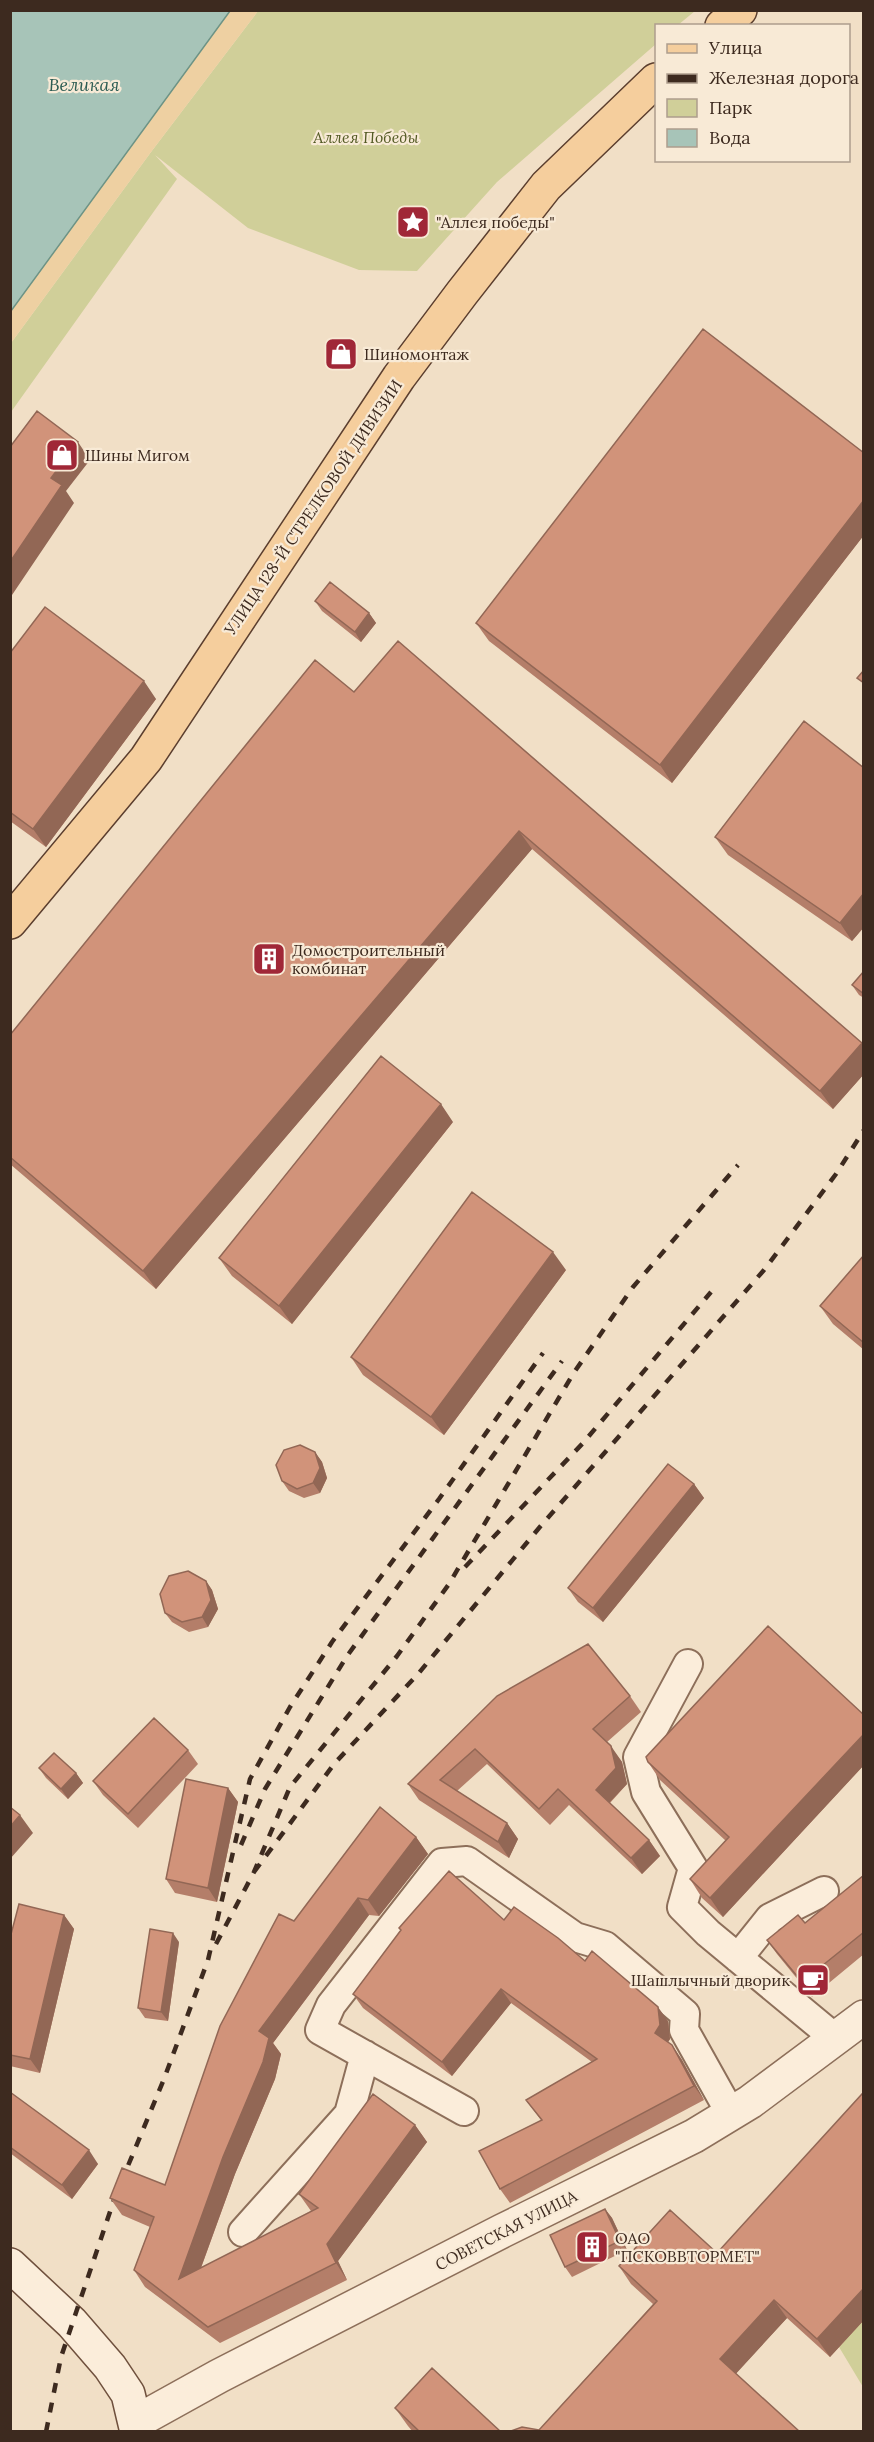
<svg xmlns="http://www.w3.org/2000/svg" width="874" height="2442" viewBox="0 0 874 2442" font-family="Lora,serif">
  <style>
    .green { fill: #d0cf99 }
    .sand { fill: #eed0a2 }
    .water { fill: #a7c4b8; stroke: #6d9385; stroke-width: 1.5 }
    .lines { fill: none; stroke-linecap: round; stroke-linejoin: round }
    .minor-casing { stroke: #8d6f5a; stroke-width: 32 }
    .tertiary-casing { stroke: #8d6f5a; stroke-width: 36 }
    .secondary-casing { stroke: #6f503d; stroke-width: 36 }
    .primary-casing { stroke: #5b3e2e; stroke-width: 36 }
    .minor { stroke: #fbedda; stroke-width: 28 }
    .tertiary { stroke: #fbedda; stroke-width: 33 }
    .secondary { stroke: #fbedda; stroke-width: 33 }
    .primary { stroke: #f5ce9d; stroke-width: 33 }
    .rail { stroke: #3d2a1f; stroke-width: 4.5; stroke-dasharray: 10 10; stroke-linecap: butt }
    .wall { fill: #b47e69 }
    .shaded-wall { fill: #926755 }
    .building { fill: #d1937a; stroke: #926755; stroke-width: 1.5 }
    .labels { text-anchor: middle; stroke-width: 4.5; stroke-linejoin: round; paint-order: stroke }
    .park-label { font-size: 16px; font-style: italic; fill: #535a24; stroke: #f8ead6 }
    .poi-label { font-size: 16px; fill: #3d2a1f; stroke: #f8ead6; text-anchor: start }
    .street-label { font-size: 16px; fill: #3d2a1f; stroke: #f8ead6 }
    .water-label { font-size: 18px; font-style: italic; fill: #2d5d54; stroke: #f8ead6 }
  </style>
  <rect width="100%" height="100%" fill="#f1dfc6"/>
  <path class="green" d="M258,11H695L678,25L656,26V44L497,182L417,271L359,270L248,228L155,155L177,179L11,412V343L151,152Z
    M863,2320V2387L839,2347Z"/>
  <path class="sand" d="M230,11H258L151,152L11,343V311Z"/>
  <path class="water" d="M11,10L230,11L11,311L10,11Z"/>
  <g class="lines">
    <defs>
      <path id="minor" d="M688,1664L638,1757L646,1792L693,1868L682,1907L708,1933L836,2039
        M738,1958L770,1918L824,1891
        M464,2111L320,2030L331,2005L442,1863L467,1861L575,1937L605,1946L685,2014L684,2030L731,2114
        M243,2232L349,2114L365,2055"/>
      <path id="tertiary" d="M136,2422L219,2376L502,2231L694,2136L750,2102L864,2017"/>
      <path id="secondary" d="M10,2265L72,2323L110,2367L128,2394L137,2432"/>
      <path id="primary" d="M722,26L740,10
        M10,922L146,759L399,377L462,293L546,186L656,80"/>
    </defs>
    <use href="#minor" class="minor-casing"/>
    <use href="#tertiary" class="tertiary-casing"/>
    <use href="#secondary" class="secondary-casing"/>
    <use href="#primary" class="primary-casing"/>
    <use href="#minor" class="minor"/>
    <use href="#tertiary" class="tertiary"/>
    <use href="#secondary" class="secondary"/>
    <use href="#primary" class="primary"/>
    <path class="rail" d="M465,1567L583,1443L711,1292
      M241,1845L265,1789L347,1656L562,1361
      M254,1872L334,1764L418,1674L539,1528L764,1270L836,1174L864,1130
      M216,1944L254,1872L290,1787L397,1656L449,1584L573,1374L633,1287L738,1165
      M46,2432L61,2357L115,2197L164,2079L208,1960L250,1779L290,1707L332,1642L439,1499L543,1353"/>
  </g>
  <path class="wall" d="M864,453V535L672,783L489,641L476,623Z
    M315,601L369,613L376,623L361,642L322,611Z
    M10,653L156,699L46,847L10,821Z
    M354,692L862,1043L864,1046V1074L833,1109L532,849L156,1289L10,1164V1035Z
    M864,768V927L852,941L728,855L715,837Z
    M864,971V998L859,995L852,985Z
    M453,1122L292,1324L232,1276L219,1258Z
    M864,1255V1350L833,1324L820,1306Z
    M566,1270L444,1435L363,1375L351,1357Z
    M315,1452L322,1462L327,1478L320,1493L304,1498L289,1491L282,1481Z
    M694,1484L704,1498L603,1622L578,1602L568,1588Z
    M206,1581L212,1590L218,1609L208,1627L189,1632L172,1622L165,1613Z
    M497,1696H630L641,1712L607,1742L622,1762L627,1784L610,1803L649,1840L660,1856L642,1874L569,1805L550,1825L487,1764L457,1791L507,1823L518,1839L509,1858L419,1800L408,1784Z
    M864,1715V1765L723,1917L702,1898L690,1879L726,1841L660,1780L648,1762Z
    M188,1750L198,1764L138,1828L103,1795L93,1781Z
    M39,1768L76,1773L83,1783L68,1799L46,1778Z
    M228,1788L238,1802L217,1902L175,1893L166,1879Z
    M416,1837L428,1854L379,1916L369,1915L273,2043L281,2054L275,2079L235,2174L201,2268L311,2211L299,2194L415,2125L427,2142L338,2261L347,2280L220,2343L145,2287L134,2270L150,2227L122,2215L110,2198L165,2185L294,1921Z
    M864,1875V1954L812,1997L777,1954L767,1940L805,1923Z
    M64,1915L74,1929L40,2073L10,2066V1938Z
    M504,1920L585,1961L668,2021L670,2039L668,2042L672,2045L682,2060L704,2100L510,2203L500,2189L541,2120L526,2100L592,2062L511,2003L452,2076L363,2008L353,1994L401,1931L399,1928Z
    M179,1942L168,2021L145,2018L138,2008Z
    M10,2092L98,2164L72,2199L10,2153Z
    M864,2095V2320L830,2357L787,2318L736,2373L539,2430L653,2304L631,2284L619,2266L717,2253Z
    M605,2209L612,2218L627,2250L572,2277L565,2267Z
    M395,2408L501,2432H413L408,2426Z"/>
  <path class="shaded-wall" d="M78,442L90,460L66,491L74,503L10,598V562L51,478Z
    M864,500V535L672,783L660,765Z
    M369,613L376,623L361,642L355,632Z
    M144,681L156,699L46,847L33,829Z
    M519,831L532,849L156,1289L143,1271Z
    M864,893V927L852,941L840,923Z
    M862,1043L864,1046V1074L833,1109L820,1091Z
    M441,1104L453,1122L292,1324L279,1306Z
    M553,1252L566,1270L444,1435L431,1417Z
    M315,1452L322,1462L327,1478L320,1493L313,1483Z
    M694,1484L704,1498L603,1622L593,1608Z
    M206,1581L212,1590L218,1609L208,1627L202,1617Z
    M864,1734V1765L723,1917L710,1898Z
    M611,1746L622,1762L627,1784L607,1805L596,1790Z
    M76,1773L83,1783L68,1799L61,1789Z
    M228,1788L238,1802L217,1902L208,1888Z
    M20,1815L33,1833L10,1859V1827Z
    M507,1823L518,1839L509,1858L498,1842Z
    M416,1837L428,1854L379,1916L368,1900Z
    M649,1840L660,1856L642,1874L631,1858Z
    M358,1898L369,1915L273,2043L281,2054L275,2079L235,2174L191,2295L179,2279L223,2157L259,2031Z
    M64,1915L74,1929L40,2073L30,2059Z
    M173,1933L179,1942L168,2021L161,2012Z
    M501,1989L511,2003L452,2076L442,2062Z
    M658,2007L668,2021L670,2039L665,2047L655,2033Z
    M672,2045L682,2060L704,2100L694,2086Z
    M415,2125L427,2142L338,2261L347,2280L336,2263L327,2244Z
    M89,2150L98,2164L72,2199L62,2185Z
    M605,2209L612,2218L627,2250L620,2241Z
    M864,2288V2320L830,2357L817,2339Z
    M774,2300L787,2318L733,2377L720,2359Z"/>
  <path class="building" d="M703,329L864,453V500L660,765L476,623Z
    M37,411L78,442L51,478L62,485L10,562V447Z
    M330,582L369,613L355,632L315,601Z
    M45,607L144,681L33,829L10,812V653Z
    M398,641L862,1043L820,1091L519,831L143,1271L10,1157V1035L315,660L354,692Z
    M864,670V683L857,678Z
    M804,721L864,768V893L840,923L715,837Z
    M864,971V994L852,985Z
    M381,1056L441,1104L279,1306L219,1258Z
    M472,1192L553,1252L431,1417L351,1357Z
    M864,1255V1343L820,1306Z
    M300,1445L315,1452L320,1468L313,1483L297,1489L282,1481L276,1465L284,1450Z
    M668,1464L694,1484L593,1608L568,1588Z
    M188,1571L206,1581L211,1600L202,1617L182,1622L165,1613L160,1594L169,1576Z
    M768,1626L864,1715V1734L710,1898L690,1879L729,1837L648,1762L646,1757Z
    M588,1644L630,1696L593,1729L611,1746L616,1768L596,1790L649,1840L631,1858L558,1789L539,1809L475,1749L440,1780L507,1823L498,1842L408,1784L497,1696Z
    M154,1718L188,1750L128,1814L93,1781Z
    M54,1753L76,1773L61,1789L39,1768Z
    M186,1779L228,1788L208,1888L166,1879Z
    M10,1807L20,1815L10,1827Z
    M380,1807L416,1837L368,1900L358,1898L259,2031L269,2038L263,2062L223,2157L179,2279L318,2208L299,2194L373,2094L415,2125L327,2244L336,2263L208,2327L134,2270L154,2217L110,2198L122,2168L165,2185L220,2026L279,1914L294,1921Z
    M449,1871L504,1920L514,1907L558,1938L585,1961L592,1951L658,2007L660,2025L655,2033L672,2045L694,2086L500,2189L479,2151L542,2120L526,2100L597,2059L501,1989L442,2062L353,1994L401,1930L399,1928Z
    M864,1875V1932L802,1982L767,1940L798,1915L805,1923Z
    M19,1904L64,1915L30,2059L10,2055V1938Z
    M150,1929L173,1933L161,2012L138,2008Z
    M10,2092L89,2150L62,2185L10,2147Z
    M862,2094L864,2095V2288L817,2339L774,2300L720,2359L800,2432H508L522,2427L539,2430L657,2301L619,2266L670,2210L717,2253Z
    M605,2209L620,2241L565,2267L550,2235Z
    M432,2368L501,2432H420L395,2408Z"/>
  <defs>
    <symbol id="sight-square" viewBox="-11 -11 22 22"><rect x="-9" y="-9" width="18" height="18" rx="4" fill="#a02737" stroke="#f8ead6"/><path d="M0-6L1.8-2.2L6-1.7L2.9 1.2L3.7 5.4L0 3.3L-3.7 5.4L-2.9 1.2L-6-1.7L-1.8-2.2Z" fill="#fff"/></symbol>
    <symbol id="shop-square" viewBox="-11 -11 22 22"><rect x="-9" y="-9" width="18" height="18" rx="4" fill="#a02737" stroke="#f8ead6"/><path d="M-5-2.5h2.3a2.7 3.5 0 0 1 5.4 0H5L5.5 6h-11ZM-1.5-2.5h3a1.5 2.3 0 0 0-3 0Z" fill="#fff"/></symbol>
    <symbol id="building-square" viewBox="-11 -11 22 22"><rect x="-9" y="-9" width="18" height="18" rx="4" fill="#a02737" stroke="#f8ead6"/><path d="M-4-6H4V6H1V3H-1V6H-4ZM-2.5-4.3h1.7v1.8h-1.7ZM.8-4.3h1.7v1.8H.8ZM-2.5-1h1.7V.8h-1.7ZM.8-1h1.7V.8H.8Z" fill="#fff"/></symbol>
    <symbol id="cafe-square" viewBox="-11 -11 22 22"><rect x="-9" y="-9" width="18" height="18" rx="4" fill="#a02737" stroke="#f8ead6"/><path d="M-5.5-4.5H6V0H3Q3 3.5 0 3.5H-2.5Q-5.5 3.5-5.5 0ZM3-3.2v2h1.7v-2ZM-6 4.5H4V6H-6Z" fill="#fff"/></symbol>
  </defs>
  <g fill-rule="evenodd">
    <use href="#sight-square" x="394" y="203" width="38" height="38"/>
    <use href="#shop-square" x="322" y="335" width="38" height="38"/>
    <use href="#shop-square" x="43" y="436" width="38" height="38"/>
    <use href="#building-square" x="250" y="940" width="38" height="38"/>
    <use href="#cafe-square" x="794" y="1961" width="38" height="38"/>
    <use href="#building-square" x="573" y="2228" width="38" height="38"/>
  </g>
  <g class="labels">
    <g class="park-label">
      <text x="366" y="143">Аллея Победы</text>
    </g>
    <g class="poi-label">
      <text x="436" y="228">"Аллея победы"</text>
      <text x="364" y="360">Шиномонтаж</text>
      <text x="85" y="461">Шины Мигом</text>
      <text x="292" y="956">Домостроительный<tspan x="292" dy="18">комбинат</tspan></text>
      <text x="790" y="1986" text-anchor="end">Шашлычный дворик</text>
      <text x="615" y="2244">ОАО<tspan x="615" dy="18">"ПСКОВВТОРМЕТ"</tspan></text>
    </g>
    <g class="street-label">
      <text transform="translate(313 507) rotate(-56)" y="6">УЛИЦА 128-Й СТРЕЛКОВОЙ ДИВИЗИИ</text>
      <text transform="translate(506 2230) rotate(-27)" y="6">СОВЕТСКАЯ УЛИЦА</text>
    </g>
    <g class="water-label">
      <text x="84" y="91">Великая</text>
    </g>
  </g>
  <rect width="874" height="2442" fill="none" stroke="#3d2a1f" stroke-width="24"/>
  <rect x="655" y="24" width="195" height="138" fill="#f8ead6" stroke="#ad9d8d" stroke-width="1.5"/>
  <rect x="667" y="44" width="30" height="9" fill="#f5ce9d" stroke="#ad9d8d" stroke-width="1.5"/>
  <text x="709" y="54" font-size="18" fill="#3d2a1f">Улица</text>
  <rect x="667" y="74" width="30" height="9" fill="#3d2a1f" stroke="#ad9d8d" stroke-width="1.5"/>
  <text x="709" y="84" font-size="18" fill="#3d2a1f">Железная дорога</text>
  <rect x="667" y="99" width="30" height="18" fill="#d0cf99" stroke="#ad9d8d" stroke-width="1.5"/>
  <text x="709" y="114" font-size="18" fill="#3d2a1f">Парк</text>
  <rect x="667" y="129" width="30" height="18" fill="#a7c4b8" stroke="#ad9d8d" stroke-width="1.5"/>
  <text x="709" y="144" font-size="18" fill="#3d2a1f">Вода</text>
</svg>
